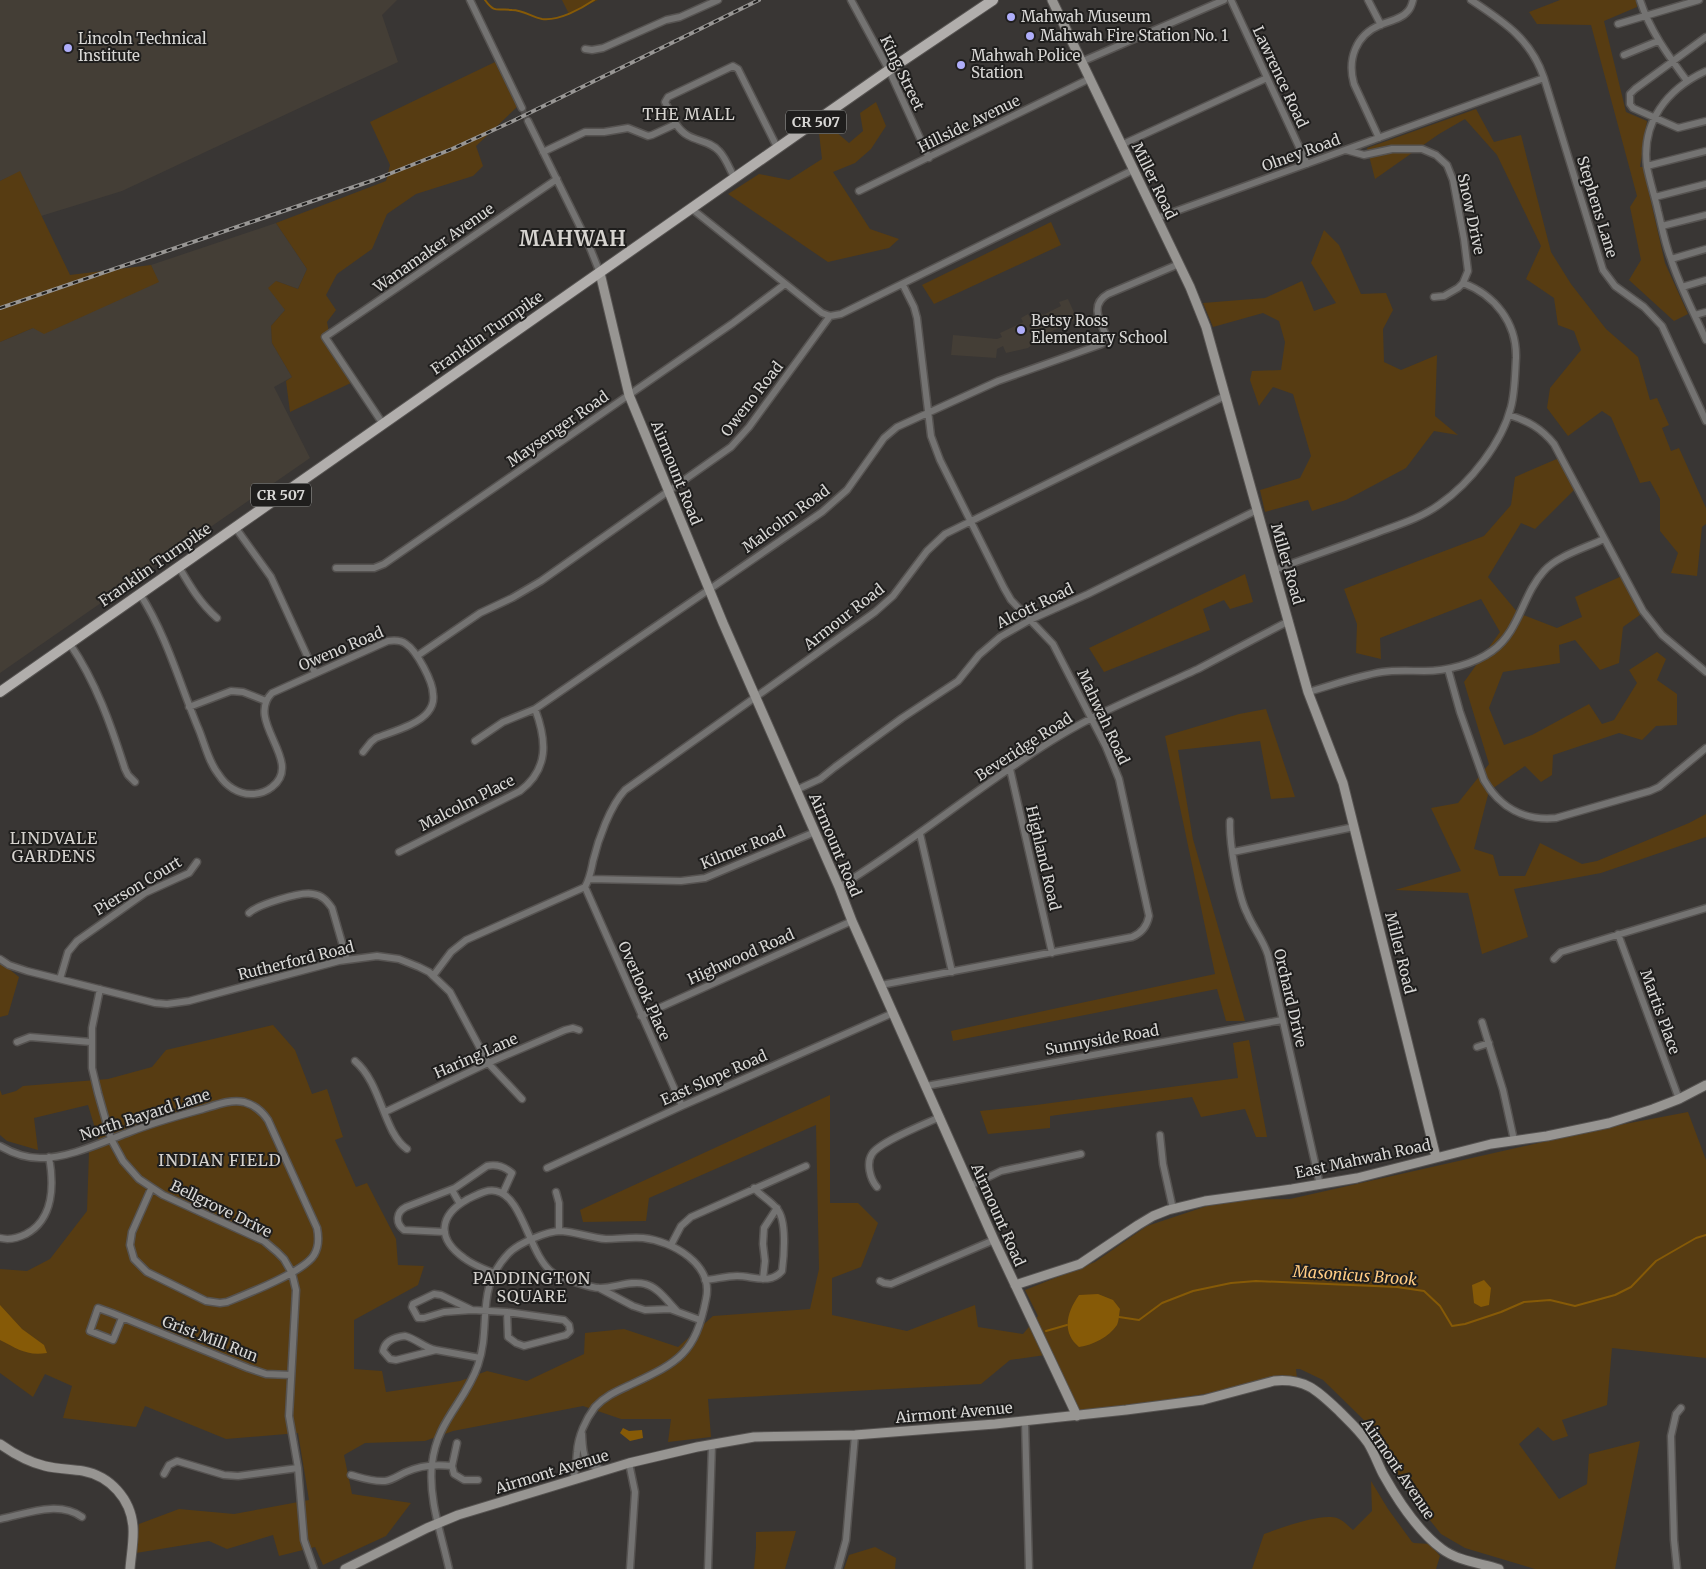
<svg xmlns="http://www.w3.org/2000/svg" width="1706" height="1569" viewBox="0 0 1706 1569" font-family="Merriweather,serif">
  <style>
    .built { fill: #443e36 }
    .green { fill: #573c12 }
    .water { fill: #865a07 }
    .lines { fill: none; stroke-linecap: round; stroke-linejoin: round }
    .stream { stroke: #865a07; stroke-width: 2 }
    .street-tunnel { stroke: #514e4c; stroke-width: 6; stroke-dasharray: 6 3; stroke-linecap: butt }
    .street-casing { stroke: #565351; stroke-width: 9 }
    .secondary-casing { stroke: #565351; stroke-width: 11 }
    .primary-casing { stroke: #565351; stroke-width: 12 }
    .street { stroke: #747372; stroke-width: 6 }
    .secondary { stroke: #979592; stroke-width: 9 }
    .primary { stroke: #b1aeac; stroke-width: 10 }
    .rail-casing { stroke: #989694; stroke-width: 4 }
    .rail { stroke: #1f1e1d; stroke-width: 2; stroke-dasharray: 5.5; stroke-linecap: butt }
    .poi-dot { fill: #afaefa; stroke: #1f1e1d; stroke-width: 2 }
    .labels { text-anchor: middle; stroke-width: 4; stroke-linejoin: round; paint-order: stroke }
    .shield { fill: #1f1e1d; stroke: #a0a09e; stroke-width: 1 }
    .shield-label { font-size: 14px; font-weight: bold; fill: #d8d7d5 }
    .poi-label { font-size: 15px; fill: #d8d7d5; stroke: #1f1e1d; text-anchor: start }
    .street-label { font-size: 15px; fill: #d8d7d5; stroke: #1f1e1d }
    .neighbourhood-label { font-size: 16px; letter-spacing: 1px; fill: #d6d3cf; stroke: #1f1e1d }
    .water-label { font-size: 16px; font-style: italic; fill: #ffcb83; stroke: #1f1e1d }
    .district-label { font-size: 20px; font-weight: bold; letter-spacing: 1px; fill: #d6d3cf; stroke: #1f1e1d }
  </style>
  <rect width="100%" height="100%" fill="#393634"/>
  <path class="built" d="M0,0H397L382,15L398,62L122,191L41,216L20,172L0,181Z
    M276,223L307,269L298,289L276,281L285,310L271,326L272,343L292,377L274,387L310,458L0,673V342L33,328L158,282L151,265Z
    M1068,299L1077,319L1044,335L1040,328L1033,331L1036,337L1032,340L1034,343L1028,348L1006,353L1003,346L997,349L996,358L951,355L953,335L997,339L1002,337L1000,333L1023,322L1021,318L1028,314L1034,325L1038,323L1035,316L1041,313L1043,315L1061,306L1059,302Z"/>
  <path class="green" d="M562,0H598L569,14Z
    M1560,0H1636L1637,7L1604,21L1626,112L1647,121L1640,167H1643L1665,263L1688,314L1674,321L1629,280L1641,260L1630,207L1637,196L1591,25L1537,24L1529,12Z
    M495,62L517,107L476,146L483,166L473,176L416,194L387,214L372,249L337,274L326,295L336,310L327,322L331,342L355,381L290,412L286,381L292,377L272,343L271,326L285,310L268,288L276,281L298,289L307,269L276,223L386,181L390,165L370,122Z
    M876,102L886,126L871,149L855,163L833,172L870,229L899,239L889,248L828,262L728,194L759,174L789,180L822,159L819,133L829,126L849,143L863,131L860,113Z
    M1476,109L1494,142L1521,135L1551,252L1571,284L1606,329L1638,357L1650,400L1657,398L1669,425L1662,428L1671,451L1679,448L1706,508V524L1702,527L1697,576L1671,573L1678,553L1660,531V499L1650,481L1640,483L1611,417L1602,411L1568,436L1547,408L1550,388L1581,350L1574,331L1558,325L1554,298L1526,279L1541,246L1497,155L1465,119L1439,134L1375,179L1367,148Z
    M20,171L70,275L151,265L159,282L44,334L33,328L0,342V181Z
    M1051,222L1061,245L934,304L922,285Z
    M1324,230L1339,245L1361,294L1386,293L1393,310L1383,329L1384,362L1401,370L1437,355L1435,416L1458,435L1434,431L1406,468L1346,500L1312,511L1308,500L1265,512L1260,490L1300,478L1311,456L1293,394L1273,387L1259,406L1250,380L1252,371L1281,370L1285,342L1279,321L1263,313L1213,327L1203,303L1265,298L1302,281L1314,311L1336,303L1311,263Z
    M1559,458L1576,488L1535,529L1521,523L1488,577L1518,613L1557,628L1582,617L1575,597L1622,576L1644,612L1623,627L1619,663L1600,670L1575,640L1559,645L1560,663L1503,672L1489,708L1504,745L1532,735L1589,704L1602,724L1614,720L1637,683L1629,670L1657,652L1666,659L1657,680L1677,694V725L1656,726L1642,740L1619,733L1553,755L1552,775L1541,782L1525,766L1489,791L1474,849L1493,855L1499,876H1525L1540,843L1582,864L1597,861L1689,823L1706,814V837L1601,873L1514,889L1528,937L1482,954L1468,893L1395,890L1461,871L1431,808L1458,803L1489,764L1464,682L1500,632L1481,599L1380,638L1381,659L1356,653L1357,624L1344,589L1484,536L1511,505L1515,477Z
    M1245,574L1253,602L1230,609L1224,600L1203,609L1210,630L1104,672L1089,648Z
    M1266,709L1295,797L1271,799L1260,741L1178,750L1193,839L1245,1021H1226L1217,989L953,1041L951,1031L1215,974L1165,736L1239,714Z
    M0,962L19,977L8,1015L0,1017Z
    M273,1025L295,1050L312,1094L327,1089L343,1137L335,1140L356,1187L367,1183L396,1239L398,1265L424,1266L418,1285L354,1320V1369L382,1371L386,1392L460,1381L487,1371L527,1381L584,1354L585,1333L624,1329L678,1347L713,1316L810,1309L819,1269L816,1125L649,1198L646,1221L583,1222L580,1210L830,1095V1203H858L878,1223L861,1267L832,1278V1315L907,1331L975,1305L978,1327L1023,1334L1038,1316L1025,1290L1095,1262L1147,1226L1225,1200L1290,1199L1614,1126L1688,1112L1706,1160V1358L1612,1348L1607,1405L1562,1420L1568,1436L1553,1441L1538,1427L1519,1444L1559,1499L1587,1484L1589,1454L1640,1441L1615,1569H1535L1465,1548L1441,1534L1409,1494L1366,1422L1323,1380L1300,1369H1296L1297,1379L1081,1414L1052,1354L1010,1360L981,1384L708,1399L711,1437L668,1442L671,1419H621L583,1406L453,1431L425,1441L365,1443L344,1455L352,1494L411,1503L386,1536L323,1565L315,1547L279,1556L273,1535L227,1549L209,1541L136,1553L139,1524L179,1509L234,1514L309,1500L298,1433L226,1439L145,1406L136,1427L63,1418L72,1386L45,1374L33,1397L0,1373V1269L27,1271L50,1259L87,1211L89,1152L101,1148L88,1105L34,1118L38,1150L7,1141L0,1135V1090L2,1095L16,1091L23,1086L108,1079L152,1067L166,1050Z
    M1249,1040L1267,1137H1256L1245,1109L1201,1117L1192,1097L1050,1116V1128L988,1134L980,1111L1036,1105L1238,1078L1233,1043Z
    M1371,1481L1388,1509L1412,1542L1414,1543L1430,1544L1440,1556L1436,1569H1252L1264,1534C1281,1528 1320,1513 1337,1518C1343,1520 1348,1526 1353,1530L1372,1511Z
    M796,1531L785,1569H754L756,1547V1532Z
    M875,1547L896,1558L895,1569H844L849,1555Z"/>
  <path class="water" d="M1484,1280L1491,1288L1489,1305L1481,1307L1474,1303L1472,1285Z
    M1098,1294L1113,1300L1120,1309C1119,1314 1119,1321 1117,1325C1109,1337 1093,1345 1079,1347C1061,1332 1067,1312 1079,1295Z
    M0,1305L22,1329L44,1345L47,1353C26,1356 18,1349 0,1340Z
    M623,1428L629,1431L642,1430L643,1438L630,1441L620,1433Z"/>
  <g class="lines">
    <path class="stream" d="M485,0C495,14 497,8 512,10C523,10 532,17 542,19C559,21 581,9 594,0
      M1119,1317L1139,1320L1162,1303L1193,1291L1231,1283L1256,1281L1397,1287L1424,1291L1440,1306L1452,1326L1465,1324L1501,1312L1524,1302L1550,1300L1575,1306L1615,1295L1631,1287L1656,1261L1696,1238L1706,1235
      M1046,1331L1067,1325"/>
    <path class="street-tunnel" d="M522,108L528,121"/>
    <defs>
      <path id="street" d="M470,0L522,108
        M851,0L889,70L929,158
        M1231,0L1307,164
        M1368,0L1381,25
        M1471,0C1504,22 1531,39 1544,78L1603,270L1615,286L1644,307L1662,326L1706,421
        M1640,0C1650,31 1668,55 1687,81
        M1618,24L1699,0
        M1706,37L1635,89L1630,94V104L1633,108L1678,128L1706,121
        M585,49L592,50L603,48L666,20L680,17L718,0
        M1624,55L1658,41
        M1081,62L1224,0
        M1706,71C1667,89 1641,122 1647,167C1650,182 1655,197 1658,211C1662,227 1665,244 1671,259C1680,287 1694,313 1706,340
        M528,121L588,243L600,273
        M676,124L665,102L668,97L733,66L738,69L778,149
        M1379,138L1354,84C1347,59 1356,35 1380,25C1389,21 1402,19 1408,11C1411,8 1412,4 1413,0
        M1121,145L1267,78
        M1346,150L1364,155L1392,149H1422L1436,155L1447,165L1453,180L1464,239L1468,271L1463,283L1458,288L1444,296L1434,297
        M543,152L585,132H604L628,128L648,136L652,135L676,124C689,144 706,137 719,151C726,158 730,170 735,179
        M1647,166L1706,151
        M859,191L1089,79
        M1655,197L1706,184
        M692,209L822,313L830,316L841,314L1133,170
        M1157,218L1544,78
        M1662,226L1706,215
        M1671,259L1706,249
        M1682,287L1706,280
        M1695,315L1706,312
        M1509,415C1528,421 1541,428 1554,444L1643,611L1662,635L1706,672
        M383,424L325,337L557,179
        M235,527L271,577L315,673
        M179,567C190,586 200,603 217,618
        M336,568H374L384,564L733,323L785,284
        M1274,570C1306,558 1339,547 1371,535C1394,526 1420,519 1440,504C1470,483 1502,443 1511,407C1515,392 1515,374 1516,358C1517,323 1495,295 1463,283
        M140,594C167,636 180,685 199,730C205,745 209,763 219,775C226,786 238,794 251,794C258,794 266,792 272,787C305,762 244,721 272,693L388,641C395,640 401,640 406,644C417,651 433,682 433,694C434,700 432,707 428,712C418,725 391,732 376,738L371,742L363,752
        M70,644C96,682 111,725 125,769L128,775L135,782
        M417,656L480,613L512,598L541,581L731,447L749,427L830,316
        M1448,669L1460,712L1484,780C1500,808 1525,821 1556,818L1650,791L1659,787L1706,748
        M1308,692C1333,685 1357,676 1382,672C1396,670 1410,671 1424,671C1447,671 1474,664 1492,651C1520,631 1522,595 1544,571C1557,556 1585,548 1604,539
        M189,707L231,691L243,692L266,701
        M475,741L503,722L535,709L822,512L847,490L884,438L897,427L998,381L1102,344L1106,339V335C1099,320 1090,304 1108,294L1179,264
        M1010,769L1052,953
        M796,790L820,779L835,767L902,718L958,681L979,655L1000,637L1030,620L1088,594L1257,510
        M1230,821C1229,841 1238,896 1247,913C1253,928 1263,939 1268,955L1320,1185
        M920,834L952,972
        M399,852L520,791C549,769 547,741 535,709
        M1233,852L1354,827
        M590,879L681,881L705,878L815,832
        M585,887L682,1106
        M839,887C915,841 982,783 1058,737C1102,710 1151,691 1198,669C1228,653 1258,637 1289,621
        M249,913C257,905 301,891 313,894C322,895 327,901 332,908L347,960
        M1618,934L1679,1099
        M0,959L9,965L27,971L155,1003L167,1004L189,1001L339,961L377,956L399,959L419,967L429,972L450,992L488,1063L522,1099
        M1554,959L1561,952L1706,908
        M433,976L451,952L466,940L585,887C590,878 591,871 593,861C598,840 610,806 625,790L875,612L893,596L927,551L945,534L1225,396
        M60,979L68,952L77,941L145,893L189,873L197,862
        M881,985L1132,937C1142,933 1147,926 1149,916L1119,779L1106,747L1053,644L1011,600L1004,588L940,460L931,436L917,318L914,307L903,285
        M100,989L92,1028V1068L98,1093L111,1139L123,1161L139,1179L163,1195L264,1241L277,1252L284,1259L292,1273L296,1290L289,1416L298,1468L304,1540L314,1569
        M641,1016L852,921
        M1482,1022L1503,1090L1514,1140
        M17,1042L30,1037L91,1042
        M1477,1047L1489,1043
        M355,1061C382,1084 383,1132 407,1149
        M926,1086L1282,1020
        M385,1112L488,1063L565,1030L573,1028L579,1030
        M1160,1135L1163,1164L1173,1209
        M0,1146C12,1153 25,1158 40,1158C69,1158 100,1143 127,1133C152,1123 177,1116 203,1109C216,1105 231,1099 244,1102C255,1105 262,1111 268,1120L317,1228C319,1238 319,1247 314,1255C304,1272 247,1294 227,1302L220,1303L206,1301L147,1272L134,1259L130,1245L132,1232L151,1189
        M547,1168L682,1106L893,1013
        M970,1186L1001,1171L1081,1154
        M877,1187C870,1179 866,1163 872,1154C879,1142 925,1124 940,1117
        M452,1190L460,1204
        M556,1192L559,1203V1231
        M445,1232L404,1230C395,1223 396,1212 406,1207L455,1188L487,1166C496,1164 505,1167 512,1173L503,1193
        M0,1238C8,1240 18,1238 26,1234C54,1219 54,1184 49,1157
        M671,1245L681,1226L691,1217L806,1166
        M494,1273C484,1269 473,1265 464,1258C436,1238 439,1215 468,1199C477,1195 486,1189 496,1191C523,1196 529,1256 553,1273C561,1278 590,1288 600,1288C615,1288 631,1280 645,1284C658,1287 668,1302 677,1311
        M763,1279L765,1261L763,1244L764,1228L777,1208
        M705,1280C716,1279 727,1276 737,1276C753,1276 770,1285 782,1271C784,1256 787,1220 777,1209C771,1201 761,1196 754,1188
        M880,1281L884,1283L891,1284L994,1240
        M599,1288L633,1306L645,1310L670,1309L700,1320
        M434,1294L441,1295L472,1310L444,1312L424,1318H418L412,1307L413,1304Z
        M472,1310L507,1312
        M507,1312L564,1320L569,1325L570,1331L566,1335L524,1346L516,1343L508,1337Z
        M122,1318L113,1340L90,1331L98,1308L112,1313L248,1368L266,1374L291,1375
        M405,1336C417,1339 424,1348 436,1350L396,1360L390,1359L383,1351C385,1340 395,1337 405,1336Z
        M436,1350L480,1358
        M1025,1421L1029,1569
        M582,1434C583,1453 582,1465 604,1470
        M457,1443L452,1466L454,1474L464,1480H478
        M629,1463L635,1492L630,1569
        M164,1474L169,1465L177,1461L224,1475L238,1476L298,1468
        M351,1475C362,1478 373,1482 385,1481C393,1480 399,1475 406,1472C421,1465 436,1464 452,1466
        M0,1519C26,1514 58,1500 82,1517
        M449,1569C442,1536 428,1499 432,1464C437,1420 465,1403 478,1365C492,1324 474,1289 509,1253C519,1243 547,1231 561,1231C576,1232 591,1238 606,1239C618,1239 630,1237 643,1238C672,1241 714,1264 706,1299C695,1355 678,1362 630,1385C617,1391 605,1396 595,1407C586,1419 578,1436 577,1452C576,1461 576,1470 573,1480
        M708,1569L712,1444
        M838,1569L846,1540L855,1435
        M1677,1569L1674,1540L1671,1436L1676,1414L1681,1408"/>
      <path id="secondary" d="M1052,0L1190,287L1206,327L1308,692L1343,783L1436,1157
        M600,273L629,395L723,623L839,887L852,921L994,1240L1077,1416
        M1015,1285L1080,1264L1138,1225L1153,1216L1168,1210L1205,1201L1292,1189L1357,1178L1491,1144L1547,1136L1609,1123L1653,1109L1679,1099L1706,1085
        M0,1444C14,1454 28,1462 45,1466C57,1469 70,1469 83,1471C110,1476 131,1499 133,1527C134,1541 131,1555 130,1569
        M345,1569L427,1528L458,1515L629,1463L697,1447L754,1437L855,1435L995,1424L1126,1410L1203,1400L1274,1381C1306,1378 1318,1391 1340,1412C1350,1422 1360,1431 1368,1443C1374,1453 1378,1464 1383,1474C1397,1499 1419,1532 1442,1549C1458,1561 1480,1563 1499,1569"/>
      <path id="primary" d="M0,692L889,70L993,0"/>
    </defs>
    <use href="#street" class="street-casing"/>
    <use href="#secondary" class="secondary-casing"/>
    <use href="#primary" class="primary-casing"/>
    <use href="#street" class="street"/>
    <use href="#secondary" class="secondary"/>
    <use href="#primary" class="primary"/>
    <defs>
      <path id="rail" d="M0,308L374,180L452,149L513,121L759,0"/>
    </defs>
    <use href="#rail" class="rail-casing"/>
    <use href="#rail" class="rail"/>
  </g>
  <g class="poi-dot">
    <circle cx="1011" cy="17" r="5"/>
    <circle cx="1030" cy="36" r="5"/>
    <circle cx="68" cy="48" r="5"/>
    <circle cx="961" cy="65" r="5"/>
    <circle cx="1021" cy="330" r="5"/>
  </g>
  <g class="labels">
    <g class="shield">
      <rect x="786" y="110.5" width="60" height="23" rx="4"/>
      <rect x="251" y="483.5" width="60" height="23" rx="4"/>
    </g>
    <g class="shield-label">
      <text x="816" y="127">CR 507</text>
      <text x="281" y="500">CR 507</text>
    </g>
    <g class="poi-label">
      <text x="1021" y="22">Mahwah Museum</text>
      <text x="1040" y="41">Mahwah Fire Station No. 1</text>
      <text x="78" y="44">Lincoln Technical<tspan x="78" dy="17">Institute</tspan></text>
      <text x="971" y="61">Mahwah Police<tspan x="971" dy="17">Station</tspan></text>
      <text x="1031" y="326">Betsy Ross<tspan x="1031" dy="17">Elementary School</tspan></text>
    </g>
    <g class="street-label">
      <text transform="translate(902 73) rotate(64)" y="5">King Street</text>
      <text transform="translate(1280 77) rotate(65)" y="5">Lawrence Road</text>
      <text transform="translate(969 124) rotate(-26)" y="5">Hillside Avenue</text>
      <text transform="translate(1301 153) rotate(-20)" y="5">Olney Road</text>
      <text transform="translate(1154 181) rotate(64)" y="5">Miller Road</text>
      <text transform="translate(1597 207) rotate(73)" y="5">Stephens Lane</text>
      <text transform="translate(1471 214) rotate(78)" y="5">Snow Drive</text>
      <text transform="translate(434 248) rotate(-35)" y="5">Wanamaker Avenue</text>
      <text transform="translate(487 333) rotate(-35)" y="5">Franklin Turnpike</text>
      <text transform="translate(752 399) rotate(-52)" y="5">Oweno Road</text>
      <text transform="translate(558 429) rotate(-35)" y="5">Maysenger Road</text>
      <text transform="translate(676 473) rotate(68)" y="5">Airmount Road</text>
      <text transform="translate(786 519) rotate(-36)" y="5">Malcolm Road</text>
      <text transform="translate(1287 564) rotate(74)" y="5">Miller Road</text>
      <text transform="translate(155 565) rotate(-35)" y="5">Franklin Turnpike</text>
      <text transform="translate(1035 606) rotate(-26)" y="5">Alcott Road</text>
      <text transform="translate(844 617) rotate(-38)" y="5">Armour Road</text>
      <text transform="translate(341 649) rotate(-23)" y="5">Oweno Road</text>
      <text transform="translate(1103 717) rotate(65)" y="5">Mahwah Road</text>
      <text transform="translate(1024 747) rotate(-33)" y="5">Beveridge Road</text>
      <text transform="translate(467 803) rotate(-27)" y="5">Malcolm Place</text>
      <text transform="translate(835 845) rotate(67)" y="5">Airmount Road</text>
      <text transform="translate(743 848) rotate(-22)" y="5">Kilmer Road</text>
      <text transform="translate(1043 858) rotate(77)" y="5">Highland Road</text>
      <text transform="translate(138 886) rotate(-31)" y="5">Pierson Court</text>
      <text transform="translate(1400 953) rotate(76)" y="5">Miller Road</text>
      <text transform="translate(741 957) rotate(-24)" y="5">Highwood Road</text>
      <text transform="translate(296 961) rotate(-14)" y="5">Rutherford Road</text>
      <text transform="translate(644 991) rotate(66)" y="5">Overlook Place</text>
      <text transform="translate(1290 998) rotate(77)" y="5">Orchard Drive</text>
      <text transform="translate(1660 1012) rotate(70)" y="5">Martis Place</text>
      <text transform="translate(1102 1040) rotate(-10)" y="5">Sunnyside Road</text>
      <text transform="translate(476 1056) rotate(-24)" y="5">Haring Lane</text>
      <text transform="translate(714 1078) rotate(-24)" y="5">East Slope Road</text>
      <text transform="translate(145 1115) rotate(-18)" y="5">North Bayard Lane</text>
      <text transform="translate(1363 1159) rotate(-12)" y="5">East Mahwah Road</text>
      <text transform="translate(221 1209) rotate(26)" y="5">Bellgrove Drive</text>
      <text transform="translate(998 1215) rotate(66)" y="5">Airmount Road</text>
      <text transform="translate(210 1339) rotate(21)" y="5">Grist Mill Run</text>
      <text transform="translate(954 1413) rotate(-5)" y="5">Airmont Avenue</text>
      <text transform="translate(1398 1469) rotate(56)" y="5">Airmont Avenue</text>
      <text transform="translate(552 1472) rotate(-17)" y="5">Airmont Avenue</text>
    </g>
    <g class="neighbourhood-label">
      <text x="689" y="120">THE MALL</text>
      <text x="54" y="844">LINDVALE<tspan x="54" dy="18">GARDENS</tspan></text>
      <text x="220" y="1166">INDIAN FIELD</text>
      <text x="532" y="1284">PADDINGTON<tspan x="532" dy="18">SQUARE</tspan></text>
    </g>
    <g class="water-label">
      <text transform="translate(1355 1275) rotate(4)" y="6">Masonicus Brook</text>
    </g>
    <g class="district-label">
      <text x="573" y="246">MAHWAH</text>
    </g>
  </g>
</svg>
